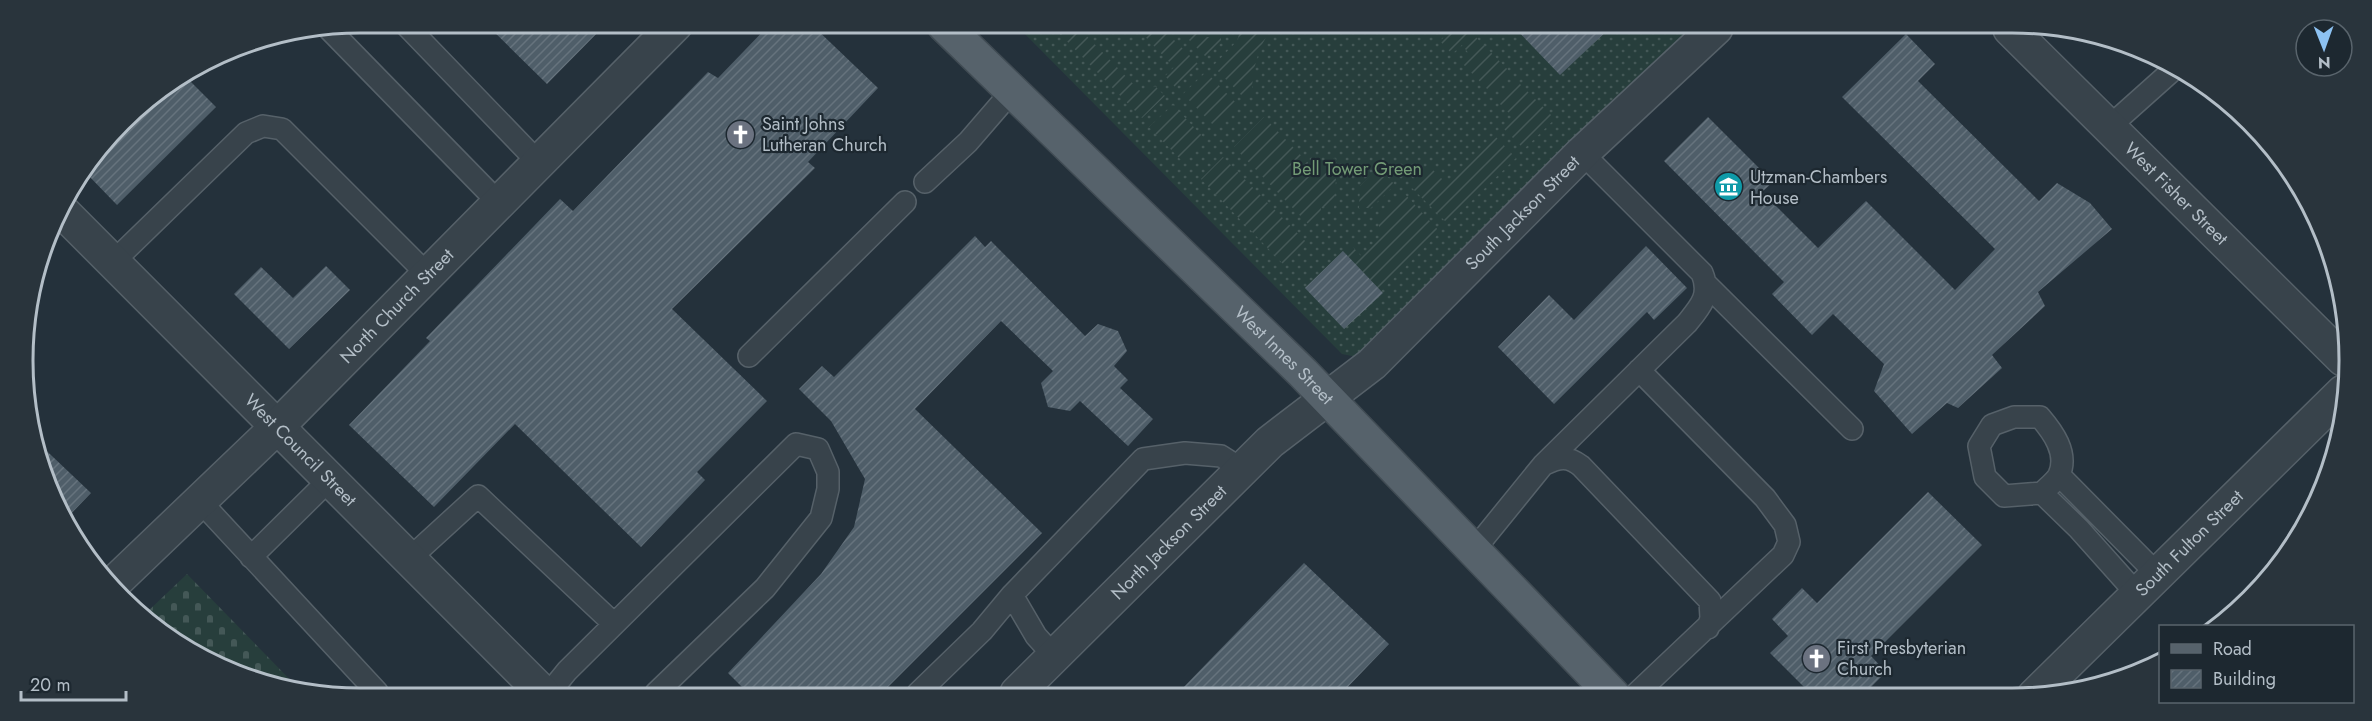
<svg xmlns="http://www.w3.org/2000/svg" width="2372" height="721" viewBox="0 0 2372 721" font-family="Jost,sans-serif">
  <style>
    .grass { fill: url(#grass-dots) }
    .cemetery { fill: url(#cemetery-stones) }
    .garden { fill: url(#garden-furrows) }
    .building { fill: url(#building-hatch) }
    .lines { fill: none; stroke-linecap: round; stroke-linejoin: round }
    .service-casing { stroke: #566169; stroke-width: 24 }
    .minor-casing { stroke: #566169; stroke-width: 36 }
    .tertiary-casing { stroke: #566169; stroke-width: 36 }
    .primary-casing { stroke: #414c54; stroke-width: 36 }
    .service { stroke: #38434b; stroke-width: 21 }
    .minor { stroke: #38434b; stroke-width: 33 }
    .tertiary { stroke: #38434b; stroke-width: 33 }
    .primary { stroke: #56626b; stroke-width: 33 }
    .labels { text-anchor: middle; stroke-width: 4.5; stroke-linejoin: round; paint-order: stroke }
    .poi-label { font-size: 18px; fill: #b3bec7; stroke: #1d2830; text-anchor: start }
    .park-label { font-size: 18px; fill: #739b76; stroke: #1d2830 }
    .street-label { font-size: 18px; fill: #b3bec7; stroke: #1d2830 }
    .rim { fill: none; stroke: #b3bec7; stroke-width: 3 }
  </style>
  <defs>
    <pattern id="grass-dots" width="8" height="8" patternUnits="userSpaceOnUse" patternTransform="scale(1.5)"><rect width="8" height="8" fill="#273e3c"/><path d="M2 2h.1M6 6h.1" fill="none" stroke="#445857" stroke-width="1.8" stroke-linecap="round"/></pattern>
    <pattern id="cemetery-stones" width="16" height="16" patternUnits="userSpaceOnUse" patternTransform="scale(1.5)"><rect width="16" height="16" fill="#273e3c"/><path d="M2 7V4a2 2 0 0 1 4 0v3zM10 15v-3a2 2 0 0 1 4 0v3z" fill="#445857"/></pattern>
    <pattern id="garden-furrows" width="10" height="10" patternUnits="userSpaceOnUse" patternTransform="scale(1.5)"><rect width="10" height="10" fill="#273e3c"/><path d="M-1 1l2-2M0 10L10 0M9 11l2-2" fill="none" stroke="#445857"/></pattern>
    <pattern id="building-hatch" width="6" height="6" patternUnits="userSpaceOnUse" patternTransform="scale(1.5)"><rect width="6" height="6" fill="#4f5e69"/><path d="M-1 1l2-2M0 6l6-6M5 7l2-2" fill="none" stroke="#66737d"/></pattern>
  </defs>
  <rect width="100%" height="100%" fill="#24313b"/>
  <path class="grass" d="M1016,25L1705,28L1357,357L1342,354Z"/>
  <path class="cemetery" d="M187,574L302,692H294L173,642L145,614Z"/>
  <path class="garden" d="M1051,25H1076L1144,95L1155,86L1165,96L1142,118Z
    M1134,25L1160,26L1198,64L1175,87L1165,76L1174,67Z
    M1175,26L1199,30V37H1221V43L1206,57Z
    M1263,26H1273C1258,47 1252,69 1252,94L1246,100L1213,66L1238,40L1239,30H1263Z
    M1442,27H1466L1510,72L1490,92L1462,63L1470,55L1462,45L1452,54L1440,41L1448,33Z
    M1206,72L1239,106L1216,128L1183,94Z
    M1515,79L1555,119L1524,149L1503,128L1514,118L1495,99Z
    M1173,105L1205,139L1182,161L1149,127Z
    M1264,117L1317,172L1335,158L1337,162L1327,169L1336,179L1334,208L1321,207L1320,220L1312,228L1234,147Z
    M1495,136L1516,158L1448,224L1409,185L1429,166L1447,184Z
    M1223,157L1308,244L1285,266L1201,179Z
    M1379,168L1395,185L1371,208H1359L1360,186Z
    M1402,191L1440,232L1381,291L1344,253L1352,246L1361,256L1379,239V213Z"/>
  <path class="building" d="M485,23H607L547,84Z
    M770,24H811L878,88L808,162L815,168L672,309L767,401L697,472L705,480L641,547L515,424L434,507L349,425L430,341L426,338L560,199L573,211L708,72L718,78Z
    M1514,27H1611L1560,75Z
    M1906,34L1935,64L1918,81L2039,201L2057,183L2090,203L2112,229L2038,292L2045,306L1992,355L2002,368L1958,408L1947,403L1912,434L1874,391L1884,364L1833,314L1812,335L1772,294L1784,282L1664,161L1708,117L1773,182L1762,192L1818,248L1866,201L1955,290L1995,249L1842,97Z
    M186,77L216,107L117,205L86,173L137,107Z
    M975,236L985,247L991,241L1085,336L1098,324L1118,331L1127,351L1114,366L1128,380L1120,388L1153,419L1128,446L1080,401L1070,411L1048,407L1041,383L1053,371L1001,321L915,409L1042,533L882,693H748L728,673L821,574L854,527L865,479L831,421L799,389L822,366L834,377Z
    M1646,246L1687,288L1654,320L1647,312L1554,404L1498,347L1549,295L1574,320Z
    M1343,251L1383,293L1344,329L1305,288Z
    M326,266L350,290L289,349L234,294L261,267L293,298Z
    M33,438L91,493L66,519L34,448Z
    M1928,492L1982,545L1871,656L1886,672L1863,695H1812L1770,653L1788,636L1772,619L1802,588L1817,603Z
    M1304,563L1389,644L1341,694H1177Z"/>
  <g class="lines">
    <defs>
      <path id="service" d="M404,23L539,163
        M329,29L499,203
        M2109,127L2174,69
        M925,182L968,142L1012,91
        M113,262L246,133L263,126L282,129L428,275
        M1706,284L1852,429
        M749,356L905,202
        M1545,464C1560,457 1568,456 1581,466L1710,601L1711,618L1708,628
        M2059,475L2158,575
        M2042,493C2047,488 2056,481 2059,475C2069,453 2052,431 2040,417H2014L1992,425L1979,446L1985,477L2004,496L2042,493L2079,529L2137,594
        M200,501L377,692
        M1474,550L1543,465L1687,323C1701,306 1711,295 1702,273L1582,153
        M251,557L330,479
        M409,559L478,496L614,624
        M1055,657L1036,636L1012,595L1143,459L1185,453L1221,456L1243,470
        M550,692L567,671L796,444L818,449L828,472V489L821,518L765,588L656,693
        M918,693L982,631L1012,595
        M1635,695L1783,555L1789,542L1785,525L1765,498L1639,370"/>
      <g id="minor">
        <path id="s1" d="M2010,29L2343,359"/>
        <path id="s2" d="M59,208L542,692"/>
        <path id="s3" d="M114,583L277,427L676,24"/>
        <path id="s4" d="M1017,693L1270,442L1372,364L1582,153L1716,28"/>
      </g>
      <g id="tertiary">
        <path id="s5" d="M2034,696L2343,392"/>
      </g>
      <g id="primary">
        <path id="s6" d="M944,25L1303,373L1613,695"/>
      </g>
    </defs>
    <use href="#service" class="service-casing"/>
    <use href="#minor" class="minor-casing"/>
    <use href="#tertiary" class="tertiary-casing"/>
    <use href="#primary" class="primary-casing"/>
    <use href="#service" class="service"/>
    <use href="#minor" class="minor"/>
    <use href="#tertiary" class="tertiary"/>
    <use href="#primary" class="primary"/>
  </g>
  <defs>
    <symbol id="church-disc" viewBox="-11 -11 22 22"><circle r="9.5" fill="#6b7280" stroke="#1d2830"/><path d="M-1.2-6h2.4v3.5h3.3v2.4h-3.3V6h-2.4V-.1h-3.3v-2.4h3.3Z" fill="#fff"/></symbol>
    <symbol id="museum-disc" viewBox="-11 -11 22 22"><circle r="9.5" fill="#0f9aa8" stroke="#1d2830"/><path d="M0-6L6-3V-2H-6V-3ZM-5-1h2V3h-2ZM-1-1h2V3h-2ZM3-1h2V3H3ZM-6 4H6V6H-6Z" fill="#fff"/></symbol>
  </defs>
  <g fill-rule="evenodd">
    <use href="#church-disc" x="724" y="118" width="33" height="33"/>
    <use href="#museum-disc" x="1712" y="170" width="33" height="33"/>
    <use href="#church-disc" x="1800" y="642" width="33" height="33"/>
  </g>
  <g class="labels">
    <g class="poi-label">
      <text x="762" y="130">Saint Johns<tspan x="762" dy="21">Lutheran Church</tspan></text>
      <text x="1750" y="183">Utzman-Chambers<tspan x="1750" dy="21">House</tspan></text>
      <text x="1837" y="654">First Presbyterian<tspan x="1837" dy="21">Church</tspan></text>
    </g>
    <g class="park-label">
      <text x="1357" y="175">Bell Tower Green</text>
    </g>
    <g class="street-label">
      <text dy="6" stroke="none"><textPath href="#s1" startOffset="234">West Fisher Street</textPath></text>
      <text dy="6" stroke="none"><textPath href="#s4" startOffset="698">South Jackson Street</textPath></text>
      <text dy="6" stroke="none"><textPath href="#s3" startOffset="396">North Church Street</textPath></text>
      <text dy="6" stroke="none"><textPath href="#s6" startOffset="474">West Innes Street</textPath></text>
      <text dy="6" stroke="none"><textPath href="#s2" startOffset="342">West Council Street</textPath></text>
      <text dy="6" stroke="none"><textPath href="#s4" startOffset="214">North Jackson Street</textPath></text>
      <text dy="6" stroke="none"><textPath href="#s5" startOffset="218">South Fulton Street</textPath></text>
    </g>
  </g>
  <path d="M0 0H2372V721H0ZM360 33H2012A327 327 0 0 1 2339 360V361A327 327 0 0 1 2012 688H360A327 327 0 0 1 33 361V360A327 327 0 0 1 360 33Z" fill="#29343c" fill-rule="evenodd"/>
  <path class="rim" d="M360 33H2012A327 327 0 0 1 2339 360V361A327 327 0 0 1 2012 688H360A327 327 0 0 1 33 361V360A327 327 0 0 1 360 33Z"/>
  <rect x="2159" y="625" width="195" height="78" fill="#1d2830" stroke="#59646c" stroke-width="1.5"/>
  <rect x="2171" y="644" width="30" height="9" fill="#56626b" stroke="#59646c" stroke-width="1.5"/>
  <text x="2213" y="655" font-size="18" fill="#b3bec7">Road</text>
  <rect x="2171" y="670" width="30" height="18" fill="url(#building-hatch)" stroke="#59646c" stroke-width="1.5"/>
  <text x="2213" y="685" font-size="18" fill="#b3bec7">Building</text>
  <g transform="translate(2324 48) rotate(179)"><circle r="28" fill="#1d2830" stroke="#59646c" stroke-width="1.5"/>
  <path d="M0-4.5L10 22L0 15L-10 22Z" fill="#8dc2f2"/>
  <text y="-9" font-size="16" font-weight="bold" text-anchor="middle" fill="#b3bec7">N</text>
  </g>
  <path d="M21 691v9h105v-9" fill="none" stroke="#b3bec7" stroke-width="3"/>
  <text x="30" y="691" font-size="18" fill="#b3bec7" stroke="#1d2830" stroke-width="4.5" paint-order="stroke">20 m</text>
</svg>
